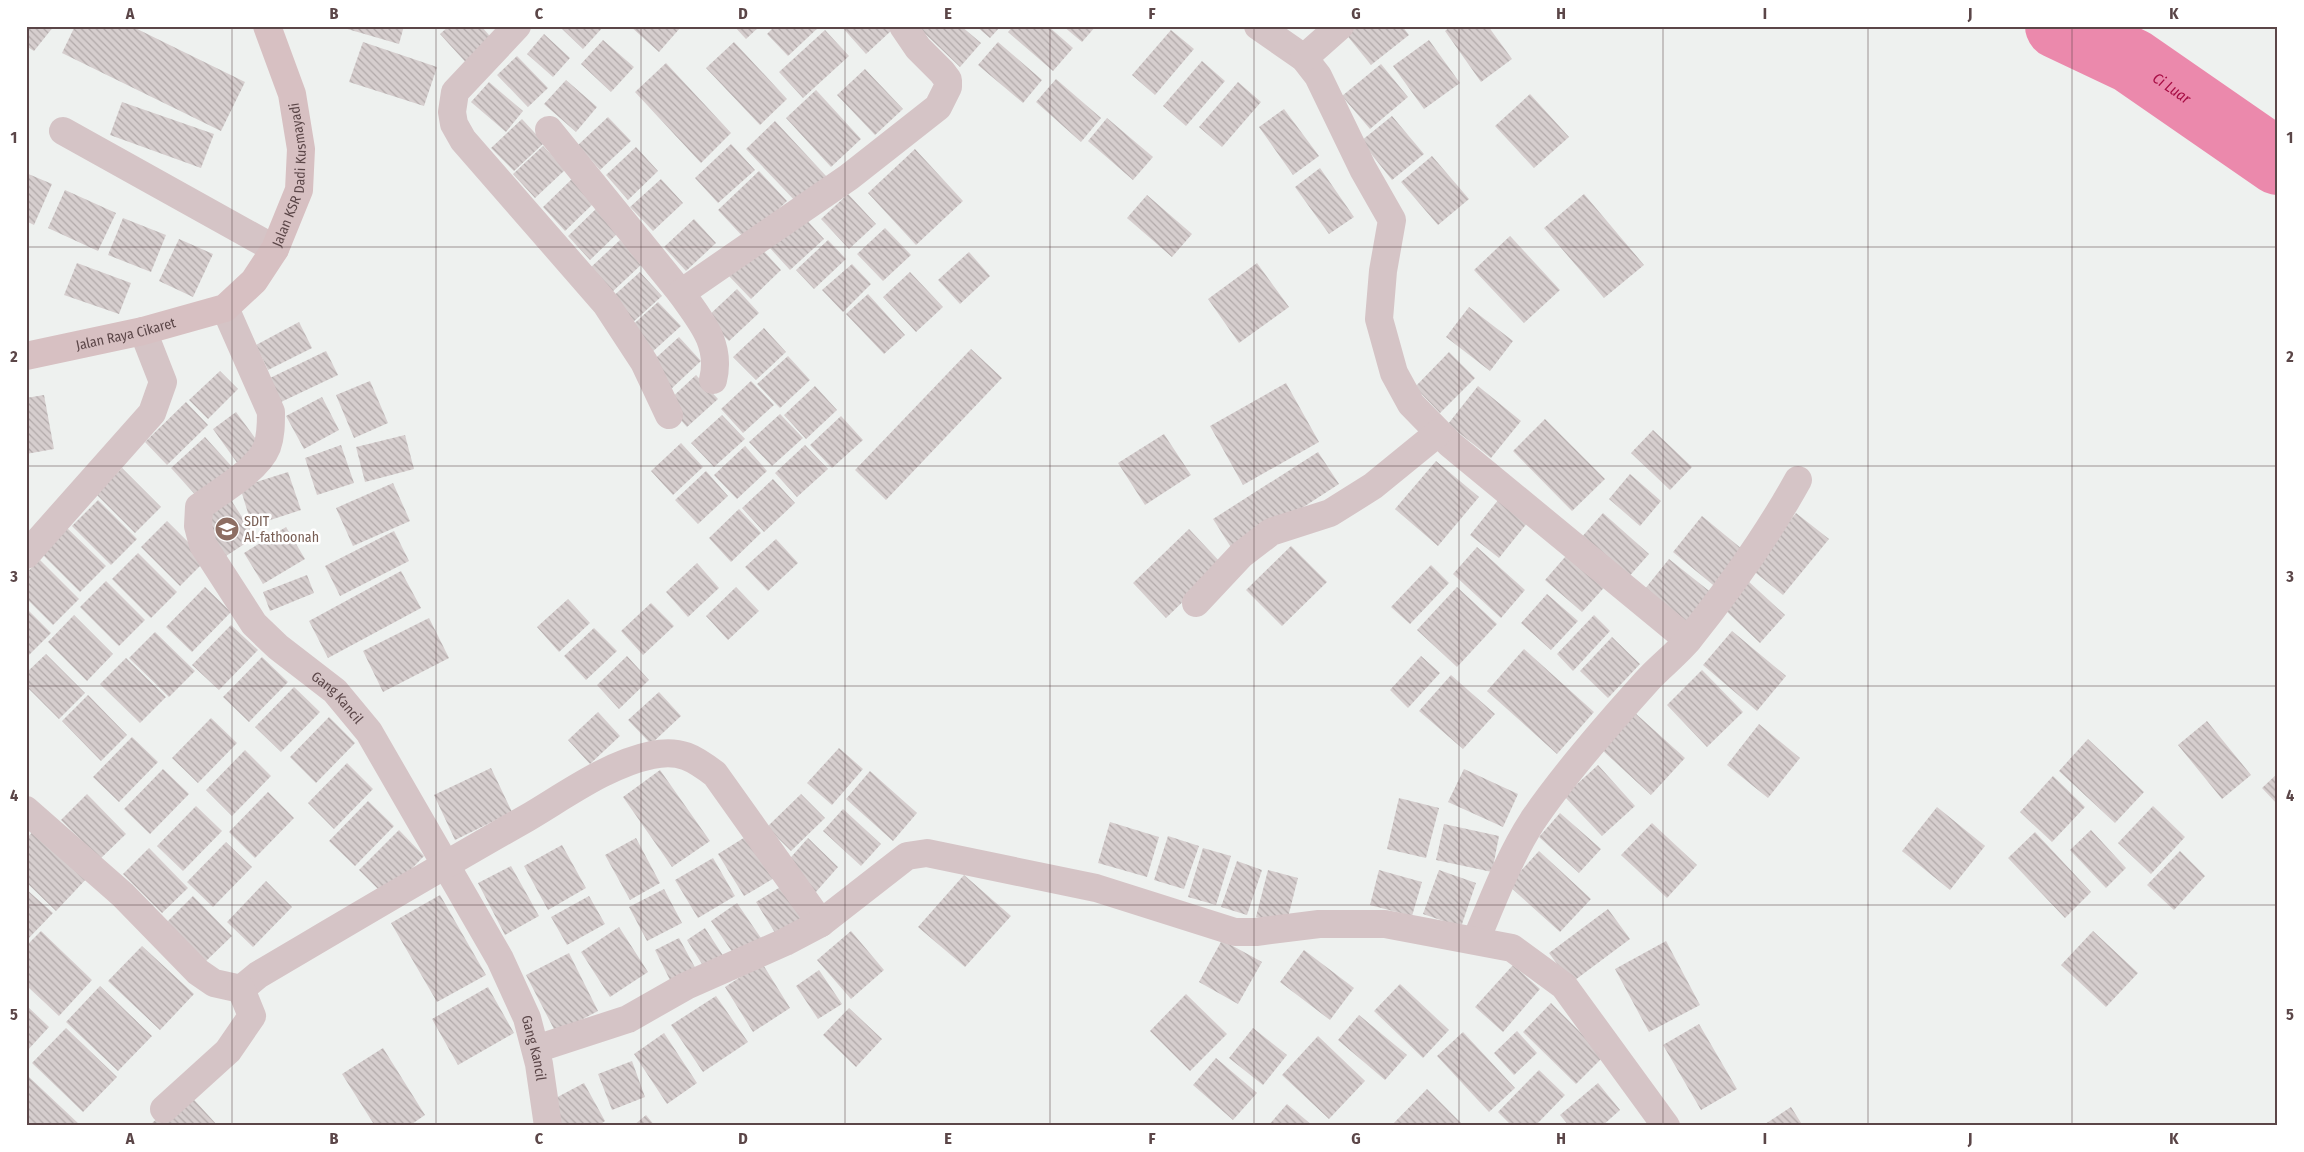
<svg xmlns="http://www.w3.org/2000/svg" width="2304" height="1152" viewBox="0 0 2304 1152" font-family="'Fira Sans Condensed',sans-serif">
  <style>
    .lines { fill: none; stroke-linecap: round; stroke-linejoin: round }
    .river { stroke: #eb89ac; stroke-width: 66 }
    .building { fill: url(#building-back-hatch) }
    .street { stroke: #d5c4c6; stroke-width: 28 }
    .secondary { stroke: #d7c0c2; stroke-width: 28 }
    .grid { fill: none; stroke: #5b4648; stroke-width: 1; stroke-opacity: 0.55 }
    .labels { text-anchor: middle; stroke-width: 5; stroke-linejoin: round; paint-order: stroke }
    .street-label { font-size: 14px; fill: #5b4648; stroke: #fff }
    .education-label { font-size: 14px; fill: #785e54; stroke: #fff; text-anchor: start }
    .water-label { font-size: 15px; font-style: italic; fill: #a70d44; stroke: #fff }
    .neatline { fill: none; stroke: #5b4648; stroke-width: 2 }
    .grid-label { font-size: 16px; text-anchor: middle; font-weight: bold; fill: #5b4648 }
  </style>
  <defs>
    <pattern id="building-back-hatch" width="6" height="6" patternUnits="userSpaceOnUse" patternTransform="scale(1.25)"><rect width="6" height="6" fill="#d6cece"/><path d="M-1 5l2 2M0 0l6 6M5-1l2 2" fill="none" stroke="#b1a9a9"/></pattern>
  </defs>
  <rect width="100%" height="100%" fill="#eef1ef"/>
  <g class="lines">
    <path class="river" id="s1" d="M2058,26L2132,61L2278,162"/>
  </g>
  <path class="building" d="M26,26H54L34,51L26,46Z
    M75,26H131L245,82L221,131L62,53Z
    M337,26H404L399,44Z
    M449,26H481L496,43L470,67L440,34Z
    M559,26H604L583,49Z
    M630,26H680L681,27L659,52Z
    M734,26H760L746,39Z
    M775,26H820L788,56L767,34Z
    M841,26H889L892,30L866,54Z
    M917,26H961L981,43L960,67Z
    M976,26H1001L990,38Z
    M1013,26H1048L1073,48L1053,71L1008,32Z
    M1063,26H1096L1082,42Z
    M1353,26H1402L1409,35L1371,65L1345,33Z
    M1451,26H1488L1512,59L1481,82L1445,31Z
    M825,30L849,56L803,98L779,72Z
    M1171,30L1194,49L1155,95L1132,75Z
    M544,34L570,58L553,77L527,54Z
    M603,40L634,67L611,92L581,64Z
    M1429,40L1460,83L1424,109L1393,66Z
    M363,42L437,67L424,106L349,82Z
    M734,42L787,99L760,125L706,68Z
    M998,42L1042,80L1023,103L978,65Z
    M517,56L548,88L528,107L497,75Z
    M1202,61L1225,81L1186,126L1163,106Z
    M666,63L731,133L701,163L635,92Z
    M1381,64L1408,97L1370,129L1342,96Z
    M865,69L903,109L875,135L837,95Z
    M1056,79L1101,118L1081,142L1036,102Z
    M566,80L597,107L576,132L544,104Z
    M489,82L523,111L506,132L471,102Z
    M1238,82L1261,102L1222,147L1199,127Z
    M816,90L861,139L831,167L786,118Z
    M1530,94L1569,137L1534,168L1495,126Z
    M122,102L214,134L201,168L110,135Z
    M1284,109L1319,156L1293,175L1259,127Z
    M1392,116L1424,154L1392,180L1361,141Z
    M608,117L631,141L600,170L578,145Z
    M1107,118L1153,157L1133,180L1088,141Z
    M522,119L544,143L514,171L491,148Z
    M775,121L827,177L798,204L746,149Z
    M731,144L755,170L718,203L695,178Z
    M543,146L565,170L535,198L513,174Z
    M636,147L658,171L628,200L606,175Z
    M915,149L963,201L916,245L868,193Z
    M1432,156L1469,199L1438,225L1401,182Z
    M1320,168L1354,217L1329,234L1295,187Z
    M759,171L787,201L746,240L718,210Z
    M26,173L52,184L34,225L26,221Z
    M573,178L595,202L565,231L543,207Z
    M661,179L683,203L653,231L630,207Z
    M65,190L116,213L98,251L48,228Z
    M848,194L876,224L849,249L821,219Z
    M1584,194L1644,265L1604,298L1544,228Z
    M1147,195L1192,234L1172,257L1127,218Z
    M598,207L620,231L590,260L568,236Z
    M803,216L824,239L790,270L769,247Z
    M123,218L166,235L151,272L108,255Z
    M694,219L716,243L686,271L664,247Z
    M885,228L911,255L883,281L857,254Z
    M1510,236L1560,290L1524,323L1474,270Z
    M179,239L213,254L193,297L159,281Z
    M620,240L642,264L611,293L589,269Z
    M828,240L846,259L814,289L796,270Z
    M759,246L781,270L751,299L728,275Z
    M969,252L990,276L960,304L938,280Z
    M77,263L131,283L119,314L64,295Z
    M1257,263L1289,307L1239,343L1208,299Z
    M852,264L871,284L843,312L822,290Z
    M640,272L662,296L631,324L609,300Z
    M910,272L943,307L916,332L883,297Z
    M737,289L759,313L729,341L706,318Z
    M868,294L905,335L884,354L846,314Z
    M658,302L681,326L650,354L627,330Z
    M1469,307L1513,341L1490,371L1446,337Z
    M299,322L312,348L268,370L256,345Z
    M764,328L786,352L756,380L733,357Z
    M679,337L701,361L671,389L648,365Z
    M971,349L1002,378L886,500L855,470Z
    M326,351L338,375L281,402L270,378Z
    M1449,352L1475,378L1440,413L1415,387Z
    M788,356L810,380L780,408L757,384Z
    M220,371L238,389L208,419L189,400Z
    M696,375L718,399L687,427L666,403Z
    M370,381L388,423L354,438L336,395Z
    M751,381L774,405L743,433L721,409Z
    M1286,383L1319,442L1243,485L1210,426Z
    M815,386L837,410L806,439L784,415Z
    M1478,386L1521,421L1491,458L1448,424Z
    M44,395L54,449L26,454V398Z
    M322,397L339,430L304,449L286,416Z
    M186,402L208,425L167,465L145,442Z
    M236,412L261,446L238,464L213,429Z
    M780,414L803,438L772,466L749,442Z
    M722,415L745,439L714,467L691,443Z
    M841,416L863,440L832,468L810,445Z
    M1545,419L1605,479L1572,511L1513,451Z
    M1653,430L1692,467L1670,490L1631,453Z
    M1164,434L1191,475L1145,505L1118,463Z
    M405,435L414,469L365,482L356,447Z
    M205,437L234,469L200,500L171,468Z
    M681,443L703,467L673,495L651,471Z
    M341,445L354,483L317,495L305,458Z
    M805,445L828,469L797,497L775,473Z
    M745,446L767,471L737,499L714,475Z
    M1318,452L1339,484L1234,552L1213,519Z
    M1436,461L1479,497L1438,546L1395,509Z
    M122,468L161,507L135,533L96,494Z
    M706,471L728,496L698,524L675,500Z
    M288,472L301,510L252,526L240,487Z
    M1630,474L1661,501L1640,526L1609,499Z
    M773,479L795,503L764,532L742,508Z
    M393,483L410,521L353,546L336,508Z
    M1499,499L1528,522L1499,558L1470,535Z
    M98,500L137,539L111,565L72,526Z
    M231,500L255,537L226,556L202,519Z
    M739,509L761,533L731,562L709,538Z
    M1603,513L1649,554L1626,580L1580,539Z
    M1796,513L1829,539L1783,595L1751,569Z
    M1702,516L1748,554L1718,589L1673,552Z
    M167,521L206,560L180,586L141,547Z
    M66,527L106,566L80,592L41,553Z
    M286,527L305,559L263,584L244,553Z
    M1189,529L1222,564L1166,618L1133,583Z
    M394,531L409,561L340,596L325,566Z
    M776,539L798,563L768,591L745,567Z
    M1291,546L1327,582L1282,626L1246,590Z
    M1477,547L1525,590L1501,618L1453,574Z
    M1572,549L1610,581L1582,612L1545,580Z
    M138,553L177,592L151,618L112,579Z
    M1669,559L1713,594L1689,625L1644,590Z
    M40,560L79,599L53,625L26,598V573Z
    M697,563L719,588L688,617L666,592Z
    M1431,565L1449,583L1410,624L1391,607Z
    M401,571L421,608L328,658L309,621Z
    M307,575L314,593L270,611L263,592Z
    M1747,580L1785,615L1760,643L1722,607Z
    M106,581L145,620L119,646L80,607Z
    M205,587L231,612L192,652L166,627Z
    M736,587L759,611L728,640L706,616Z
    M1457,587L1497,624L1457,667L1417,630Z
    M1547,594L1578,621L1551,650L1521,623Z
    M568,599L590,623L559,652L537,627Z
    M651,603L674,626L643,655L621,631Z
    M26,608L51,633L26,658Z
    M74,615L113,654L87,681L48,642Z
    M1594,615L1610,631L1573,671L1557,654Z
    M429,618L449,658L383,692L363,651Z
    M231,625L258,650L219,690L192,665Z
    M594,628L617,651L586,680L564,656Z
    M1732,631L1786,676L1757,711L1703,665Z
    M155,632L195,671L169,697L129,658Z
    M1612,637L1640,664L1608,698L1580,671Z
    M1524,649L1594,712L1557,754L1487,691Z
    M46,654L85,693L59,719L26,686V673Z
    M627,656L649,680L619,709L597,685Z
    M1421,656L1440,673L1408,708L1390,690Z
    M262,657L288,682L249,722L223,697Z
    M126,658L166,697L140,723L100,684Z
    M1702,670L1743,712L1707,747L1667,705Z
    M1451,675L1495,714L1463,749L1419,711Z
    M294,687L320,712L281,752L255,727Z
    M659,692L681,716L651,744L628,720Z
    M88,695L127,735L101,761L62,721Z
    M598,712L620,736L590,764L568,740Z
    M1634,712L1685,758L1651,795L1601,749Z
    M329,717L355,743L316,783L290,757Z
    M211,718L237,743L198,783L172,758Z
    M2207,721L2251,775L2222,799L2178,745Z
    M1759,724L1800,758L1768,798L1727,765Z
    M132,737L158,762L119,802L93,777Z
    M2088,739L2144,792L2115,823L2059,771Z
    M839,748L863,769L832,805L807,783Z
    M245,750L271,776L232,816L206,790Z
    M347,763L373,789L334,829L308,803Z
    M1598,765L1635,806L1602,836L1564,796Z
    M491,768L512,812L455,840L434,795Z
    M163,769L189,794L150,834L124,809Z
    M1464,769L1518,794L1503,827L1448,802Z
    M660,770L710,841L672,867L623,797Z
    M870,771L917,813L893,841L846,799Z
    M2278,773V805L2262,788Z
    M2053,776L2085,807L2052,842L2020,812Z
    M268,792L294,818L255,858L229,832Z
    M87,794L126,834L100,859L61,820Z
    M801,794L825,818L791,851L767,827Z
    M1399,798L1439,808L1426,858L1387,849Z
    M368,801L394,826L355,866L329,841Z
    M196,806L222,831L183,871L157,846Z
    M2153,806L2185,837L2151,874L2118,843Z
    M1937,807L1985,846L1950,890L1902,851Z
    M843,809L881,844L861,866L823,831Z
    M1560,813L1601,849L1579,873L1539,837Z
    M1110,822L1159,837L1147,877L1098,863Z
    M1652,823L1697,865L1667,898L1621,855Z
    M1444,824L1499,836L1492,872L1436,860Z
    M38,826L90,875L56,911L26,882V839Z
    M399,830L424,856L385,896L359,870Z
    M2091,830L2126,868L2106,888L2070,850Z
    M2035,832L2091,892L2065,918L2008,858Z
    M750,834L776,877L744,896L718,854Z
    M1168,836L1199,846L1184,889L1154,880Z
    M636,838L660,883L630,900L605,855Z
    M808,838L838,867L815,893L784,865Z
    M226,842L252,867L213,907L187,882Z
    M562,845L586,888L548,910L524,866Z
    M149,848L188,888L162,913L123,874Z
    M1203,848L1231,856L1216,905L1188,897Z
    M1539,851L1591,899L1560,932L1508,885Z
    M2180,851L2205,876L2174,910L2147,885Z
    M713,858L735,896L698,918L675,880Z
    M1237,861L1262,870L1247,915L1221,907Z
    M511,866L539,916L505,935L478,883Z
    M1268,870L1298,878L1286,925L1256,917Z
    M1379,870L1422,882L1412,916L1370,905Z
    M1439,870L1476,883L1461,927L1423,914Z
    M964,875L1011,916L965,967L918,927Z
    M266,881L292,907L253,947L227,922Z
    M787,883L808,918L777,936L756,902Z
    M26,889L53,913L26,941Z
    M664,889L682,923L647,941L629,907Z
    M440,895L486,975L437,1002L391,923Z
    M193,896L232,936L206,961L167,922Z
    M589,896L605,924L567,945L551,917Z
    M737,903L761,938L735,956L711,921Z
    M1608,909L1630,939L1571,983L1549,953Z
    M619,927L648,972L610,997L581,952Z
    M705,928L724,957L705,969L687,940Z
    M41,931L92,980L59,1016L26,985V946Z
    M851,931L884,970L851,999L817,960Z
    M2093,931L2138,973L2106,1007L2061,965Z
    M679,938L697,971L672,984L655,950Z
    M1222,940L1262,962L1238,1004L1199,982Z
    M1666,941L1700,1005L1649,1032L1615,969Z
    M142,946L194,994L160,1030L108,981Z
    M1304,950L1354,988L1330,1020L1280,982Z
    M569,953L598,1011L556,1033L526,975Z
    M762,963L790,1008L753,1032L725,987Z
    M1513,965L1540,989L1503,1032L1475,1007Z
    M819,970L842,1004L818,1019L796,986Z
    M1400,984L1449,1030L1423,1058L1374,1011Z
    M100,986L152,1036L118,1071L66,1022Z
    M488,987L514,1033L458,1065L432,1019Z
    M1186,994L1227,1034L1190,1071L1150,1031Z
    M716,996L748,1042L703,1072L671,1025Z
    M1551,1003L1604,1056L1576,1084L1523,1032Z
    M26,1005L49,1027L26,1052Z
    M849,1008L882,1039L856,1067L823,1035Z
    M1359,1015L1407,1055L1385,1080L1338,1040Z
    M1699,1024L1737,1089L1701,1110L1663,1045Z
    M66,1028L117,1077L83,1112L32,1063Z
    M1253,1028L1287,1055L1263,1085L1229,1058Z
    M1517,1031L1537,1053L1514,1075L1494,1053Z
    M1463,1032L1515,1088L1489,1112L1437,1056Z
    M664,1033L697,1083L667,1104L634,1054Z
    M1318,1036L1365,1081L1329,1119L1282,1075Z
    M383,1048L425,1115L409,1126H375L342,1074Z
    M1216,1058L1257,1093L1233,1120L1193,1085Z
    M632,1061L645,1097L612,1110L598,1074Z
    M1539,1070L1565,1095L1535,1126H1512L1498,1112Z
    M28,1076L80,1125L79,1126H26V1078Z
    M584,1083L605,1121L598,1126H563L550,1101Z
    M1598,1083L1620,1110L1602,1126H1569L1560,1115Z
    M1427,1089L1464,1126H1391Z
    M186,1091L218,1126H149Z
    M1287,1104L1313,1126H1268Z
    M1791,1107L1803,1126H1762Z
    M646,1115L655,1126H633Z"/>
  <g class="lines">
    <g class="street">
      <path d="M517,26L455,92L452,112L454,124L463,140L606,304L644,362L669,415"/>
      <path d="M1258,26L1304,58L1318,76L1363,169L1392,220L1383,271L1379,319L1394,373L1411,404L1450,444L1688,640"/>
      <path d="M1304,58L1340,26"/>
      <path d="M549,130L681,293C700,320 722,344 713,380"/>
      <path d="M63,131L275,249"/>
      <path d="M681,293L849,177L938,107L948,87V80L942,72L918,48L903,26"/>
      <path id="s2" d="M225,308L271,412C271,424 271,436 267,447C258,470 219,492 199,507L198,526L203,545L254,624L278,647L335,691L369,732L500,959L527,1018L539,1064L548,1126"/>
      <path d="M26,555L152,413L163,382L143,331"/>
      <path d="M1196,603L1241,555L1271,532L1330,513L1373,486L1438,433"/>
      <path d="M26,810L123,895L198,972L214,983L241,989L258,975C348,922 437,869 527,818C566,795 608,764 652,755C680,749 694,758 715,774L821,923"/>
      <path d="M1476,940C1493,900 1509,857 1533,820C1565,773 1608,724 1646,682C1659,667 1676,655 1689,639C1729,589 1767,536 1798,480"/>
      <path d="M536,1049L628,1019L686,986L785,942L821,923L907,856L927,853L1096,888L1235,932H1256L1319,924H1385L1512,948L1564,986L1666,1126"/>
      <path d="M164,1109L228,1051L252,1016L241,989"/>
    </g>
    <path class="secondary" id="s3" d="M26,356L143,331L225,308L254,281L275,249L299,190L301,149L292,94L267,26"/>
  </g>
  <path class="grid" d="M232,26V1126M436,26V1126M641,26V1126M845,26V1126M1050,26V1126M1254,26V1126M1459,26V1126M1663,26V1126M1868,26V1126M2072,26V1126M26,247H2278M26,466H2278M26,686H2278M26,905H2278"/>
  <defs>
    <symbol id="school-disc" viewBox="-11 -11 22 22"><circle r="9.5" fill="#8d6e63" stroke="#fff"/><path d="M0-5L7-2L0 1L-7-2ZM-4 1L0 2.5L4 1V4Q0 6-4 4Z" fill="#fff"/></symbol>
  </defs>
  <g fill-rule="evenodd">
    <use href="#school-disc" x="213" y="515" width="28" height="28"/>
  </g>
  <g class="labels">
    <g class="street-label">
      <text dy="5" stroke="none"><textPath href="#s3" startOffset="360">Jalan KSR Dadi Kusmayadi</textPath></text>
      <text dy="5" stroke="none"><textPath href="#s3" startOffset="102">Jalan Raya Cikaret</textPath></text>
      <text dy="5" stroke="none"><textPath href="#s2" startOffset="485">Gang Kancil</textPath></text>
      <text dy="5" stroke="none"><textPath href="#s2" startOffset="890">Gang Kancil</textPath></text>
    </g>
    <g class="education-label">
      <text x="244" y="526">SDIT<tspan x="244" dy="16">Al-fathoonah</tspan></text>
    </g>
    <g class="water-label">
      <text dy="5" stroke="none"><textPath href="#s1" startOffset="130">Ci Luar</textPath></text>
    </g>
  </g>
  <rect width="2304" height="1152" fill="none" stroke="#ffffff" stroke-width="55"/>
  <rect x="28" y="28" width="2248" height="1096" class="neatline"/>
  <g class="grid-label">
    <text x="130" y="19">A</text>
    <text x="334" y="19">B</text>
    <text x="539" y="19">C</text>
    <text x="743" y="19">D</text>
    <text x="948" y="19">E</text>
    <text x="1152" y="19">F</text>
    <text x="1356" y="19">G</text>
    <text x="1561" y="19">H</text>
    <text x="1765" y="19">I</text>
    <text x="1970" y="19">J</text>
    <text x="2174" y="19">K</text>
    <text x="14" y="143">1</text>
    <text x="2290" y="143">1</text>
    <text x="14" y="362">2</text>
    <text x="2290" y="362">2</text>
    <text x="14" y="582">3</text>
    <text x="2290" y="582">3</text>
    <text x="14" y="801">4</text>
    <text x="2290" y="801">4</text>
    <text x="14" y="1020">5</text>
    <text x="2290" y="1020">5</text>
    <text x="130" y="1144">A</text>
    <text x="334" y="1144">B</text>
    <text x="539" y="1144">C</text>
    <text x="743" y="1144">D</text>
    <text x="948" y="1144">E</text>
    <text x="1152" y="1144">F</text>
    <text x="1356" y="1144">G</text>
    <text x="1561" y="1144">H</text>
    <text x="1765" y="1144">I</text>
    <text x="1970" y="1144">J</text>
    <text x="2174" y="1144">K</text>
  </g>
</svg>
